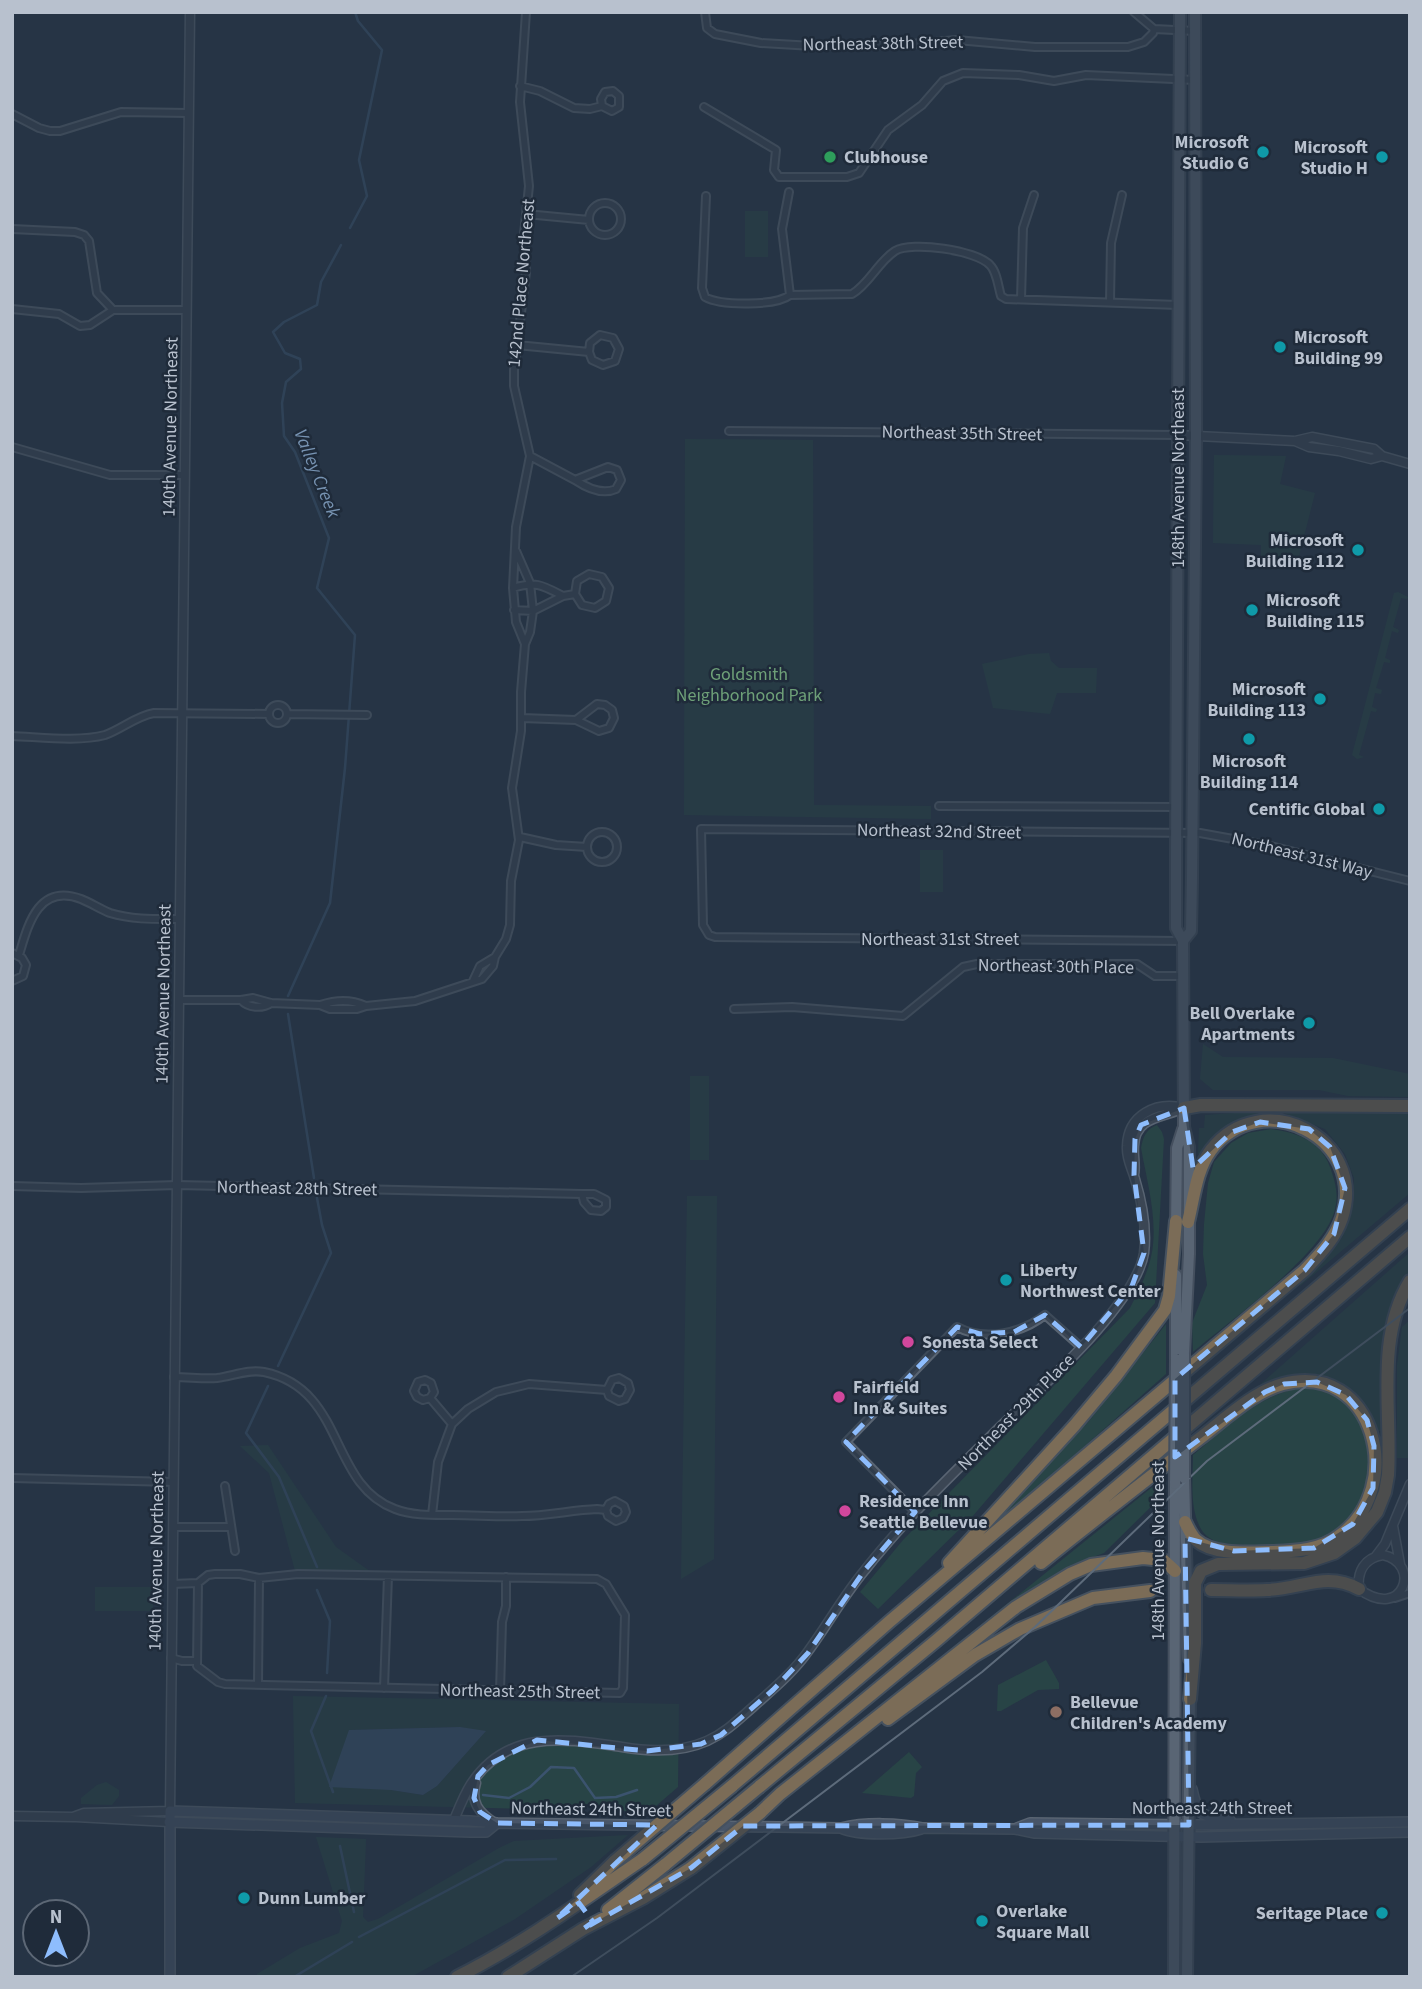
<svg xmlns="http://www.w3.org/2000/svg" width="1422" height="1989" viewBox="0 0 1422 1989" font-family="'Source Sans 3',sans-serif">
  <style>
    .green { fill: #284446; fill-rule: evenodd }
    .water { fill: #3b536e }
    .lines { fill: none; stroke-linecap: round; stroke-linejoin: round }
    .stream { stroke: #3b536e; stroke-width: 2.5 }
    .motorway-tunnel { stroke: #3c495a; stroke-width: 12; stroke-dasharray: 12 6; stroke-linecap: butt }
    .minor-casing { stroke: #596472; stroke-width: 10 }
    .tertiary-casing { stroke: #596472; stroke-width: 11 }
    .secondary-casing { stroke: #596472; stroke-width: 12 }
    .primary-casing { stroke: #444f5e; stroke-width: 14 }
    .motorway-casing { stroke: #45515f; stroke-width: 16 }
    .minor { stroke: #3b4654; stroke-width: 6 }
    .tertiary { stroke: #3b4654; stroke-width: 8 }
    .secondary { stroke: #485568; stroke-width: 9 }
    .primary { stroke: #596574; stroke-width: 10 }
    .motorway { stroke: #7b6c57; stroke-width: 12 }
    .tram { stroke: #5d6b7b; stroke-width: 2 }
    .primary-bridge-casing { stroke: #444f5e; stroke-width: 14; stroke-linecap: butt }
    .motorway-bridge-casing { stroke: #45515f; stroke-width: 16; stroke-linecap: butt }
    .primary-bridge { stroke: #596574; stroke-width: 10 }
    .motorway-bridge { stroke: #7b6c57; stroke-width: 12 }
    .marked { fill: none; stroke: #8ebdfd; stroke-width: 5; stroke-dasharray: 14 9; stroke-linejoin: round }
    .culture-dot { fill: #0f9aa8; stroke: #1f2b3a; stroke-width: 2.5 }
    .leisure-dot { fill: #2e9e5b; stroke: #1f2b3a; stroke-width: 2.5 }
    .hotel-dot { fill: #d1479c; stroke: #1f2b3a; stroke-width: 2.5 }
    .education-dot { fill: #8d6e63; stroke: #1f2b3a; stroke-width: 2.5 }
    .labels { text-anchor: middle; stroke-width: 5; stroke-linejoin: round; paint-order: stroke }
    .street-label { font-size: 18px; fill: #b8c1ce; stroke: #1f2b3a }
    .poi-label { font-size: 18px; font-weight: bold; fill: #b8c1ce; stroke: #1f2b3a; text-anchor: start }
    .park-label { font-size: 18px; fill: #6ea078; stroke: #1f2b3a }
    .water-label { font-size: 19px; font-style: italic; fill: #7793b2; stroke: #1f2b3a }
  </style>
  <rect width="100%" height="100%" fill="#263445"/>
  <path class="green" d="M745,211H768V257H745Z
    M685,439L813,440L814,805L931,806V819L684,815Z
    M1214,455L1286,456L1280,484L1315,493L1297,564L1261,565V545L1213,543Z
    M1398,592L1408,597L1407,599L1401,598L1393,627L1399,630L1398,633L1392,631L1385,658L1390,660V663L1384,662L1376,688L1382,690L1381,694L1375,693L1372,707L1377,709L1376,712L1371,711L1359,755L1364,757L1357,759L1352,755L1394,593Z
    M1049,653L1051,661L1059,668H1097L1096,693H1057L1050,714L993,708L982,664L1029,654Z
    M920,850H943V892H920Z
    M1203,1044L1223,1057L1333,1058L1410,1074V1097L1348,1096L1319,1090H1213L1200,1079Z
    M690,1076H709V1160H690Z
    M1248,1112L1260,1113C1230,1122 1220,1129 1200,1154H1198L1199,1128H1204L1205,1115Z
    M1284,1113H1410V1193L1300,1286V1283L1334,1249L1343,1236L1354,1201V1178L1345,1154L1325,1129Z
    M1157,1125L1162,1132L1164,1139L1155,1303L972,1517L878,1609L860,1592L903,1540L1130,1308C1138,1292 1147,1275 1151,1257C1159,1222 1147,1182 1141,1148C1143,1137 1146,1129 1157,1125Z
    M1271,1129C1296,1132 1321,1141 1330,1167C1335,1181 1339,1194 1335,1209C1326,1252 1228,1322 1193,1352L1192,1323L1207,1285L1203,1254L1204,1224L1208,1183L1214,1162L1231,1143L1248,1133Z
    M687,1196H717L714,1559L681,1579Z
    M1410,1252V1269L1386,1320L1381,1377L1382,1431H1378C1350,1367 1313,1367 1254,1390Z
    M1410,1320V1458H1397V1365L1402,1327Z
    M1166,1324V1374L971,1547L970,1546L1089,1421Z
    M1312,1387C1320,1390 1330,1391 1337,1396C1387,1427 1377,1508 1328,1535C1304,1548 1270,1546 1244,1545C1228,1544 1210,1544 1201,1529C1189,1508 1193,1479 1193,1455C1229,1425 1263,1389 1312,1387Z
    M268,1445L336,1547L371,1572L295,1571L269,1473L240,1446Z
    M1166,1476L1164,1494L1104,1553L1069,1566L1047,1579L831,1751L828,1748Z
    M95,1587H153V1611H95Z
    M1046,1660L1059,1683V1689L1038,1690L1001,1711H997L998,1685Z
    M293,1696L679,1704L678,1787L649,1812L598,1810L591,1804H577L570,1810L295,1803ZM460,1727L485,1732L437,1786L423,1795L391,1790L349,1730Z
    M909,1752L922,1767L916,1773L914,1796L911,1798L862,1793Z
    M106,1782L119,1790V1796L112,1805L81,1804V1798L97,1785Z
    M628,1835L591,1867L515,1919L411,1977H257V1974L300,1948L339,1933L342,1921L316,1837L366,1839L363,1917L368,1922L378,1919L499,1848L514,1841Z"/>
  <path class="water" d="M460,1727L486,1731L437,1786L423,1795L391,1790L329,1787L349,1730Z"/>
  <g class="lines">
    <path class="stream" d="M350,228L367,196L359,160L382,50L358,21L355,12
      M288,996L330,903L345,768L355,635L317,588L329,538L295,452L284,436L282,403L286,382L301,369L300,359L285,353L273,332L284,322L317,305L321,282L341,245
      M288,1014L314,1178
      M278,1366L331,1253L322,1225L317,1198
      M268,1386L246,1433L279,1477L317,1567
      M317,1590L330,1621L327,1673
      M326,1696L311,1731L333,1792
      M483,1795L509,1798L530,1787L551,1767L574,1768L595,1798L616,1797L637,1790
      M340,1846L354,1912
      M359,1937L505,1860L556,1859
      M294,1977L352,1942"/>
    <path class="motorway-tunnel" d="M1150,1591L1211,1590"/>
    <defs>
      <path id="minor" d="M705,12L707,28L715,34L761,43L813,46L899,45L957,40L1035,47H1128L1144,42L1153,33L1154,29
        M1134,12L1154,29L1195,31
        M520,86L540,91L574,108L590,109L602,106L612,111L619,107V96L613,91L605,92L601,99L602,106
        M704,107L776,150L774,170L779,177H847L859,173L888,130L922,105L943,81L963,73L1019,75L1054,81L1086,75L1195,80
        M12,114L39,128L50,131H60L121,112L189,113
        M789,192L782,229L790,295
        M706,196L702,288L705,297C721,306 776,306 790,295L852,294C869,284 878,262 895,251C912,241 976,250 990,265C997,272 998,286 1001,296L1006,299L1178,305
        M589 219a16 16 0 1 1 32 0a16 16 0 1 1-32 0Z
        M526,214L589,220
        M12,229L75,232L84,235L89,241L97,293L113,310
        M1021,299L1023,228L1034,195
        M1110,302L1111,243L1122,195
        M12,309L59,314L80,326L90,325L113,310H187
        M517,345L589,352L592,360L603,365L615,361L619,349L613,338L600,335L590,343L589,352
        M729,431L1177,435
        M12,447L110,475H185
        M530,456L575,480L608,467L617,470L621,480L616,489C603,495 587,488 575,480
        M513,588C536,581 542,585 563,596
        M514,610L533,611L563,596L575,594L582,605L595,608L606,601L609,588L602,577L589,574L577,581L575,594
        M525,644L516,622L513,588L516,527L530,456L514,386V370L526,272L524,234L529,186L520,102L526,12
        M269 714a9 9 0 1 1 18 0a9 9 0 1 1-18 0Z
        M287,714L367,715
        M522,718L576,720L597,704L605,705L612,710L614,718L609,728L599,731L576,720
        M12,736C40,737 79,742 105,735C122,729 136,716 154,713L269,714
        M939,806L1176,807
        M587 847a15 15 0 1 1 30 0a15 15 0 1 1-30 0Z
        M520,837L556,845L587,847
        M1183,941L715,937L709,935L703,925L701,829L1200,833L1266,845L1410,881
        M12,953L22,958L26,965L23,976L12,981
        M19,955C28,925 38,883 81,899C91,903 100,909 110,913C133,920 157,919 180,919
        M473,981L480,966L495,957
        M179,1000H241L253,998L271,1003L320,1005L330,1009H357L366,1006L415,1001L482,979L493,966L495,957L506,939L510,925L511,881L519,840L512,788L521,731V692L525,644L530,632L533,611L530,583L516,551
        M241,1000C248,1008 262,1009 271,1003
        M320,1005C336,1000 350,999 366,1006
        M734,1009L792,1007L903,1016L963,967L977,964H1137L1155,976H1184
        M12,1186L81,1188L177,1185L582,1194H594L606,1200V1207L601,1211L591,1210L584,1202L582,1194
        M174,1377C189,1377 203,1379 217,1378C233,1376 248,1369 264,1372C346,1389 328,1484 395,1509C413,1516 434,1515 453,1515C476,1515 499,1517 522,1516C547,1516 572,1510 597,1509L606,1510L608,1516L616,1521L623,1518L626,1512L624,1506L615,1501L609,1504L606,1510
        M430,1398L423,1400L417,1397L414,1391L418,1382L425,1380L431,1383L434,1392L430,1398L452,1424
        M12,1478L173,1482
        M225,1486L235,1551
        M915,1512L846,1442L957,1327C985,1342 1022,1333 1045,1315L1081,1347
        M432,1515L438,1462L452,1424L468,1409L496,1392L529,1384L607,1390L609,1396L619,1401L625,1399L630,1390L628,1383L619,1378L612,1380L607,1390
        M173,1527H231
        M172,1584L198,1583L208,1575L215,1574H240L259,1578L298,1574L597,1579L606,1584L625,1615L623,1688L620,1693L225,1684L218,1682L197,1666L198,1583
        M1395,1598L1410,1593
        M171,1658L182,1661H197
        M258,1685L259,1578
        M384,1688L388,1576
        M500,1691L502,1622L506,1606V1577"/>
      <path id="tertiary" d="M1177,435L1295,441L1312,437L1374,449L1382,456L1410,464
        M1295,441L1309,447L1339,451L1371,459L1382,456
        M1134,1175C1136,1165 1133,1156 1134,1146C1135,1116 1163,1118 1184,1108
        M1393,1526L1400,1564
        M1383,1555C1422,1563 1404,1622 1359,1589C1357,1572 1364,1558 1383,1555Z
        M1376,1556L1385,1544L1410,1484
        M476,1783C470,1802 479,1813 495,1823
        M12,1816L73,1817L84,1813L170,1811L190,12
        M76,1817L169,1822
        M454,1820C459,1808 464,1795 471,1784C508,1728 566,1739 622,1747C651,1752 680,1753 707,1741C725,1733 738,1720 753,1707C772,1690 794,1672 809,1650C828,1624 844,1595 865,1570C905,1519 953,1474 999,1428C1038,1390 1136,1305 1144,1253C1147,1229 1142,1202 1135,1179C1132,1168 1126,1159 1127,1146C1128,1115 1156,1101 1184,1108"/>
      <path id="secondary" d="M1192,1789C1198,1818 1202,1816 1230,1820
        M169,1822L470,1832H486L497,1823
        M841,1828C858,1836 903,1835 921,1829
        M1017,1828L1030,1823L1189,1825L1410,1822
        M170,1977V1811L470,1821L497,1823L841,1828C865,1822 899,1823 923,1828L1015,1829L1035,1833L1201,1837L1410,1832"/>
      <path id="primary" d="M1180,12L1176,857V928L1183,941L1184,1127L1189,1147V1254L1184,1354
        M1183,941L1191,931L1192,878L1196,436L1195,12
        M1176,1227L1177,1148L1183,1129
        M1176,1359V1275
        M1184,1478L1189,1659
        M1174,1977L1175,1484
        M1187,1977L1190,1693"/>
      <path id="motorway" d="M1184,1108L1201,1105L1410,1106
        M949,1563L1074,1426L1116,1376L1165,1310L1169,1296L1176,1221
        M1041,1563C1093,1521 1146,1480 1199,1439C1224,1420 1253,1392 1283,1384C1375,1360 1407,1488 1339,1536C1321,1550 1296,1551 1273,1552C1251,1552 1214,1556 1196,1540C1191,1535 1188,1528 1185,1522
        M1211,1590C1229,1590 1248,1591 1267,1590C1302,1589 1326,1571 1359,1589
        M1190,1699L1195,1643V1583L1201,1571L1218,1564L1304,1563L1334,1553L1355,1538L1377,1512L1385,1492L1388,1475C1392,1412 1375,1338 1410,1281
        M888,1719L975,1655L1020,1629L1093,1598L1150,1591
        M705,1784L889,1622L1305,1270C1320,1254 1335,1239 1342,1218C1368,1137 1261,1085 1211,1150C1196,1170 1194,1198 1188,1222
        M732,1786L1410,1209
        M759,1787L937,1640L1410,1237
        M760,1813L780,1794L1016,1607L1070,1574L1091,1565L1143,1558L1163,1560L1175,1571
        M580,1895L615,1861
        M608,1910L666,1864
        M457,1977C523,1944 583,1900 643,1859
        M508,1977L583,1929L643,1898L691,1868"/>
    </defs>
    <use href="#minor" class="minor-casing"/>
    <use href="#tertiary" class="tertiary-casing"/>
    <use href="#secondary" class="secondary-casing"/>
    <use href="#primary" class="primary-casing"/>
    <use href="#motorway" class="motorway-casing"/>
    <use href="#minor" class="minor"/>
    <use href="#tertiary" class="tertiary"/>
    <use href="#secondary" class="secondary"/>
    <use href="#primary" class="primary"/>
    <use href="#motorway" class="motorway"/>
    <path class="tram" d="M571,1977L657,1918L982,1672L1035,1627L1207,1461L1410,1308"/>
    <defs>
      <path id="primary-bridge" d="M1184,1354V1478
        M1175,1484L1176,1359"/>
      <path id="motorway-bridge" d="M643,1859L732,1786
        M615,1861L705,1784
        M666,1864L759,1787
        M691,1868L760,1813"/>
    </defs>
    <use href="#primary-bridge" class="primary-bridge-casing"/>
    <use href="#motorway-bridge" class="motorway-bridge-casing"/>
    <use href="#primary-bridge" class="primary-bridge"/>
    <use href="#motorway-bridge" class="motorway-bridge"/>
  </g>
  <path d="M0 0H1422V1989H0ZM1184,1108L1193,1168L1232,1132L1260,1122L1309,1129L1330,1147L1345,1188L1334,1234L1305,1270L1175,1379V1457L1265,1392L1284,1384L1317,1382L1346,1395L1367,1420L1374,1446L1373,1488L1353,1524L1314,1548L1234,1551L1185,1538L1189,1825L743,1826L691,1868L583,1929L593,1922L579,1903L556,1919L657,1825L497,1823L480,1812L474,1798L478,1776L488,1765L537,1740L647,1751L701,1744L721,1735L773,1690L808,1653L864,1571L915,1512L846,1442L957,1327L980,1334L1014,1332L1045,1315L1081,1347L1132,1286L1144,1253L1134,1175L1135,1139L1141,1125Z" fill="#263445" fill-opacity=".55" fill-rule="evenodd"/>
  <path class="marked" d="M1184,1108L1193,1168L1232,1132L1260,1122L1309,1129L1330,1147L1345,1188L1334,1234L1305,1270L1175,1379V1457L1265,1392L1284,1384L1317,1382L1346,1395L1367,1420L1374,1446L1373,1488L1353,1524L1314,1548L1234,1551L1185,1538L1189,1825L743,1826L691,1868L583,1929L593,1922L579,1903L556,1919L657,1825L497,1823L480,1812L474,1798L478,1776L488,1765L537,1740L647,1751L701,1744L721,1735L773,1690L808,1653L864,1571L915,1512L846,1442L957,1327L980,1334L1014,1332L1045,1315L1081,1347L1132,1286L1144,1253L1134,1175L1135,1139L1141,1125Z"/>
  <g class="culture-dot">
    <circle cx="1263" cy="152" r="7"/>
    <circle cx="1382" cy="157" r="7"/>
    <circle cx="1280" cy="347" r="7"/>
    <circle cx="1358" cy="550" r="7"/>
    <circle cx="1252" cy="610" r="7"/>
    <circle cx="1320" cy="699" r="7"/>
    <circle cx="1249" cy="739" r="7"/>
    <circle cx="1379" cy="809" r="7"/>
    <circle cx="1309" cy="1023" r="7"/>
    <circle cx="1006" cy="1280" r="7"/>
    <circle cx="244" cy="1898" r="7"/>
    <circle cx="1382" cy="1913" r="7"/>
    <circle cx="982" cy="1921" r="7"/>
  </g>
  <circle class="leisure-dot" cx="830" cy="157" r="7"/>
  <g class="hotel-dot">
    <circle cx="908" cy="1342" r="7"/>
    <circle cx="839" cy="1397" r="7"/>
    <circle cx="845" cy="1511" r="7"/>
  </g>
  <circle class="education-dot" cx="1056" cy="1712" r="7"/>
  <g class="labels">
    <g class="street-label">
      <text transform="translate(883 43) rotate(-1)" y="6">Northeast 38th Street</text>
      <text transform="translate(521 283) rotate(-85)" y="6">142nd Place Northeast</text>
      <text transform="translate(170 427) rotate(-89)" y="6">140th Avenue Northeast</text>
      <text transform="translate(962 433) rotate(1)" y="6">Northeast 35th Street</text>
      <text transform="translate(1178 478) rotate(-90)" y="6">148th Avenue Northeast</text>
      <text transform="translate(939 831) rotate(1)" y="6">Northeast 32nd Street</text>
      <text transform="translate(1302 855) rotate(14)" y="6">Northeast 31st Way</text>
      <text x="940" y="945">Northeast 31st Street</text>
      <text transform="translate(1056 966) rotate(1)" y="6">Northeast 30th Place</text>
      <text transform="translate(163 994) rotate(-89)" y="6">140th Avenue Northeast</text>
      <text transform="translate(297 1188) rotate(1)" y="6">Northeast 28th Street</text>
      <text transform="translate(1016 1412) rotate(-45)" y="6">Northeast 29th Place</text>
      <text transform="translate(1158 1551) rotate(-90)" y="6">148th Avenue Northeast</text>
      <text transform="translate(156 1561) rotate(-89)" y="6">140th Avenue Northeast</text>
      <text transform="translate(520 1691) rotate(1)" y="6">Northeast 25th Street</text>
      <text x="1212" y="1814">Northeast 24th Street</text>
      <text transform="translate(591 1809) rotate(1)" y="6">Northeast 24th Street</text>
    </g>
    <g class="poi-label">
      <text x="1249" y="148" text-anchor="end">Microsoft<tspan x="1249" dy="21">Studio G</tspan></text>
      <text x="1368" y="153" text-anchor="end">Microsoft<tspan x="1368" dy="21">Studio H</tspan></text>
      <text x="844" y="163">Clubhouse</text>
      <text x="1294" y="343">Microsoft<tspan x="1294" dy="21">Building 99</tspan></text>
      <text x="1344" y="546" text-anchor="end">Microsoft<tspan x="1344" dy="21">Building 112</tspan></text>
      <text x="1266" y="606">Microsoft<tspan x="1266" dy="21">Building 115</tspan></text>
      <text x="1306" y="695" text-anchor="end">Microsoft<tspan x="1306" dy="21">Building 113</tspan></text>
      <text x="1249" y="767" text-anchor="middle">Microsoft<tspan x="1249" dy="21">Building 114</tspan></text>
      <text x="1365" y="815" text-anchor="end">Centific Global</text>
      <text x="1295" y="1019" text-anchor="end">Bell Overlake<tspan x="1295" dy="21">Apartments</tspan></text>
      <text x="1020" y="1276">Liberty<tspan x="1020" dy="21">Northwest Center</tspan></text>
      <text x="922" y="1348">Sonesta Select</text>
      <text x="853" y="1393">Fairfield<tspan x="853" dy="21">Inn &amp; Suites</tspan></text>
      <text x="859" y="1507">Residence Inn<tspan x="859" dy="21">Seattle Bellevue</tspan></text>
      <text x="1070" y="1708">Bellevue<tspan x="1070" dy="21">Children's Academy</tspan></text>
      <text x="258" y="1904">Dunn Lumber</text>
      <text x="996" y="1917">Overlake<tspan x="996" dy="21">Square Mall</tspan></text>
      <text x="1368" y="1919" text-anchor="end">Seritage Place</text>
    </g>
    <g class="park-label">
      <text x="749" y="680">Goldsmith<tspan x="749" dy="21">Neighborhood Park</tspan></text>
    </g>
    <g class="water-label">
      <text transform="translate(318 473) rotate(68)" y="7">Valley Creek</text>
    </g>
  </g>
  <rect width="1422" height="1989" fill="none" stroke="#b8c1ce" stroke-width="28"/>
  <g transform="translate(56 1933)"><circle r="33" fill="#1f2b3a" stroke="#5c6775" stroke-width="2"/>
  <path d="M0-5L12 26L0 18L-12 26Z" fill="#8ebdfd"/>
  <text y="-10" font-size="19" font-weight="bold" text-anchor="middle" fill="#b8c1ce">N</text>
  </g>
</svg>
